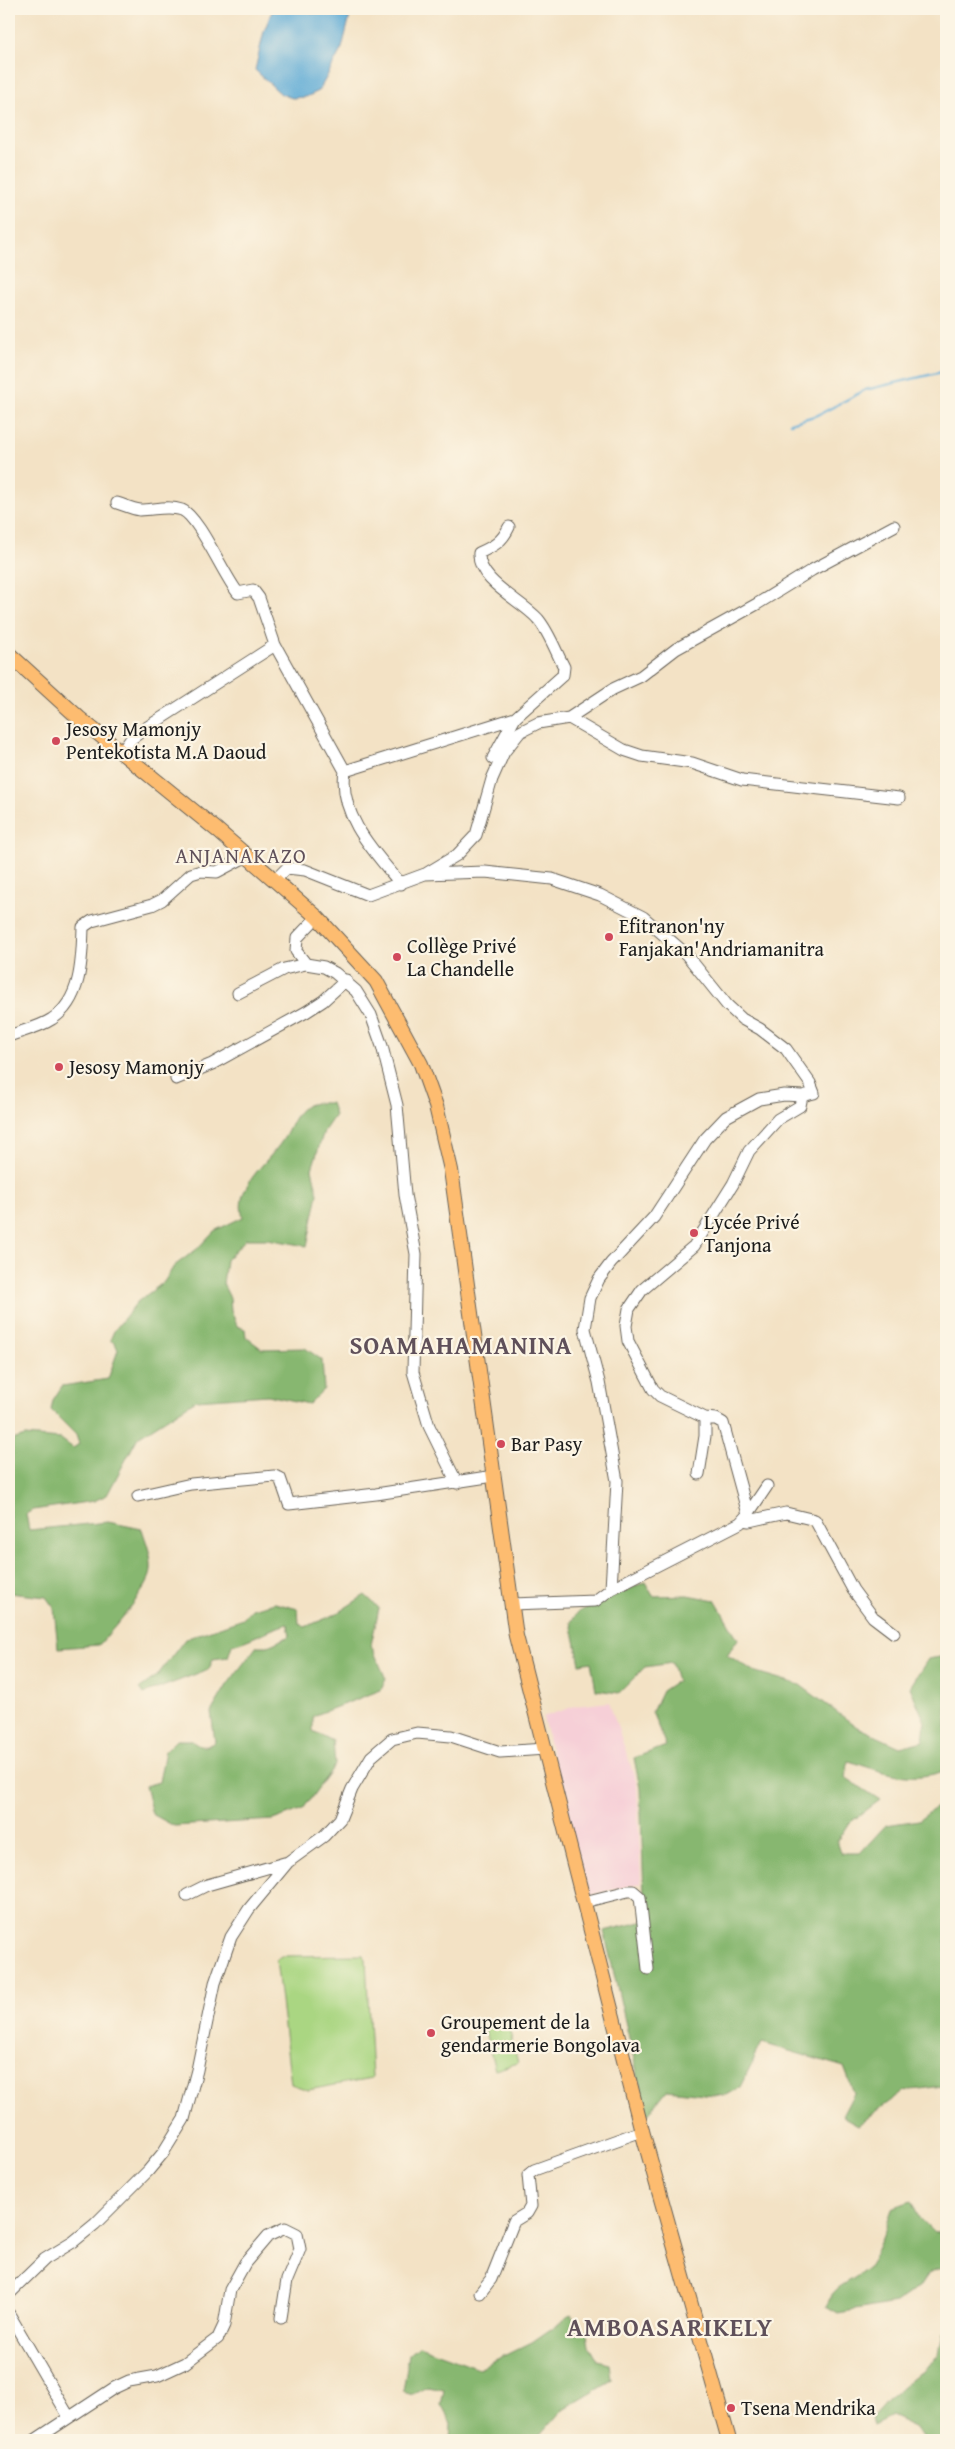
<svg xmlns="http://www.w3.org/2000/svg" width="955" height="2449" viewBox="0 0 955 2449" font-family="'Gentium Book Plus',serif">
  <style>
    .built { fill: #f6cfd7 }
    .green { fill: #aad682; stroke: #63794f }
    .forest { fill: #87b770; stroke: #526a46 }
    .water { fill: #5daad6; stroke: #3c6379 }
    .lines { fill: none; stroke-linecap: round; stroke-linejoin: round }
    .stream { stroke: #5daad6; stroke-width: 2.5 }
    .minor-casing { stroke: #676157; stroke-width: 13 }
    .major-casing { stroke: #676157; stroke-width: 16 }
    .minor { stroke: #fff; stroke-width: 11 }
    .major { stroke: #fdbc70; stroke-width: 14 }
    .poi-dot { fill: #d1495b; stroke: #fcf5e5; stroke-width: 2 }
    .labels { text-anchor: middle; stroke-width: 4.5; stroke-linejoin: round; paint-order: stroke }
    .poi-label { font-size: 20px; fill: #1c1c1c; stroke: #fcf5e5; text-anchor: start }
    .neighbourhood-label { font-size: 21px; letter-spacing: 1px; fill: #5f505a; stroke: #fcf5e5 }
    .district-label { font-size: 25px; font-weight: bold; letter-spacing: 1px; fill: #5f505a; stroke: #fcf5e5 }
  </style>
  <rect width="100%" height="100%" fill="#fcf5e5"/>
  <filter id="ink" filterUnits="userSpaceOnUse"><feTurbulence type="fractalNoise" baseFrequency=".02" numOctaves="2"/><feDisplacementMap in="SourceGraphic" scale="10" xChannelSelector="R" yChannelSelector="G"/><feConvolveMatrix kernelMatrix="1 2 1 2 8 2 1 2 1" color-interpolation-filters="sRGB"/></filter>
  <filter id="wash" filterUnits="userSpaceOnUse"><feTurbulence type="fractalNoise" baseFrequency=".0096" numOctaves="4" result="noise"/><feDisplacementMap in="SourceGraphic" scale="20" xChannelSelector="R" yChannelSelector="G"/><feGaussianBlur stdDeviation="1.12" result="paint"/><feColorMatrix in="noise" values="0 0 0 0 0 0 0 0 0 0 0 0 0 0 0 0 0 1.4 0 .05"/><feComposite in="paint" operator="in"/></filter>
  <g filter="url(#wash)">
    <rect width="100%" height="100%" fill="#f3e2c5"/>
    <path class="built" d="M609,1702L637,1784L641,1883L586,1896L543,1717L575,1706Z"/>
    <path class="green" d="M363,1955L366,1959L372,2078L308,2090L291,2084L276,1960L281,1956Z
      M507,2021L518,2063L495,2070L484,2027Z"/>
    <path class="forest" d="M331,1103L335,1115L324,1131L312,1169L318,1194L307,1246L267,1239H246L226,1260L223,1284L230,1298L231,1310L237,1326L245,1329L246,1337L262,1349L305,1348L322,1360L324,1389L309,1404L268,1395L196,1400L138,1437L107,1495L94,1501L33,1510L26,1514L29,1530L108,1522L142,1529C146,1542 152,1555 151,1570C151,1587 111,1631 99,1645L58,1648L54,1608L46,1597L9,1593V1441L25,1436L61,1439L73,1448L79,1444L76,1435L51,1410L53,1400L62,1386L108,1379L118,1350L115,1343L110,1340L114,1331L137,1302L164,1282L174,1266L197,1249L214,1231L243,1217C233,1187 267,1164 282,1141C290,1130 293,1115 304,1107C311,1102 323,1103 331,1103Z
      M645,1582L653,1596L688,1595L715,1600L738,1639L727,1655L756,1672L800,1685L857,1727L900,1747L923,1741L925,1722L910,1687L928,1659L946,1656V1770C912,1784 883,1772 849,1761L845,1777L880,1800L848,1824L837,1841L841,1853H860L886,1825L919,1820L946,1800V2088L942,2086L904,2091L858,2125L842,2116L854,2093L844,2067L762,2043L740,2087L724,2096L667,2090L647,2115L604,1931L645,1921L640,1788L634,1758L666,1746L652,1712L662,1691L677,1681L672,1663L645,1667L619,1693L596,1690L591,1662L580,1664L571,1622L578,1612Z
      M365,1595L379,1608L371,1645L386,1679L381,1690L313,1716V1731L333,1741L335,1765L303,1809L273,1820L174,1826L152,1814L145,1786L159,1782L165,1751L176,1740H191C199,1748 205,1748 215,1742L211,1712L227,1685L257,1646H268L290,1636L288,1624C268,1629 252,1640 232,1645L228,1657L213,1659L209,1669L144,1694L140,1688L157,1676L185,1639L243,1619L252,1609L275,1603L298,1609L299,1624L305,1627L334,1615Z
      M911,2201L919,2218L934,2233L946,2231V2267H941L929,2273L921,2285L895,2303L838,2313L826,2306C834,2285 846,2285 863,2272C875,2263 888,2223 892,2208Z
      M571,2315L587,2334L589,2346L597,2360L610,2363L612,2380L563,2409L536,2440H450L451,2423L441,2405L444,2390L428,2387L413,2394L403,2391L409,2354L419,2346L479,2368L532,2342Z
      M943,2332L946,2335V2440H925L917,2428L891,2416L873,2425L871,2418L890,2397L939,2356Z"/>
    <path class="water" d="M273,9H311V14L338,10L350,16L342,48L319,91L306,97L292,98L281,94L255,70L264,31Z"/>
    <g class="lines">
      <path class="stream" d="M790,423L818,415L865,390L946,371"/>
    </g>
  </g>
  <g filter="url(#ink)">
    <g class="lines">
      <defs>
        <path id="minor" d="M117,503C124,505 132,509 140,510C154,510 168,505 182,510C199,517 224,576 238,593L253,590L259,598L275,645L345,771C338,815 375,853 401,884
          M569,718L624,750L642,756L692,763L742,780L899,798
          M122,752L131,739L146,728L275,645
          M493,758L515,718L563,675L564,667C556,652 549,632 538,619C521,600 477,581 479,553C494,546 502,542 509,527
          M345,771L515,718
          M427,873L457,855L476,835L492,779L504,752L520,732L538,723L569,718L613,689L641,676L676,649L757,604L812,570L894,526
          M275,880L287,868L305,870L368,895L425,874L485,872L552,879L600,895L643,917L686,954L727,1005L742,1019L760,1029L786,1049L810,1083L814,1093L802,1096L784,1095L759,1099L726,1117L705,1139L654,1217L611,1263L599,1279L590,1298L585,1329L599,1382L617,1481L611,1589
          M317,917L297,938L296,951L306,964L324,967L335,973L356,991L371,1015L382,1046L397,1105L405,1195L416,1254L413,1372L429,1426L457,1483
          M238,993L284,969L306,964
          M9,1036C22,1031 40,1027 52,1019C82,1000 82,958 83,927L92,921L152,905L162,900L191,874L201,871L217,872L247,856
          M176,1079L212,1064L306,1012L323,1001L346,980
          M699,1474L705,1436V1418L660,1396L653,1389L628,1341L626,1326L629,1309L642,1290L694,1246L733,1184L749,1151L778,1119L800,1106L802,1096
          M138,1496L191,1484L274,1476L280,1478L289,1504L376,1494L494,1476
          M748,1514L767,1486
          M743,1520L749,1521L786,1513L815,1520L853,1590L873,1617L894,1633
          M512,1604L595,1601L611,1589L740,1523L748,1514L723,1423L716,1419L705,1418
          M187,1895L207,1885L288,1862L324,1836L340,1819L352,1789L371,1757L392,1739L417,1733L451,1736L500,1752L545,1749
          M584,1902L628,1891H633L640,1897L648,1969
          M480,2293L491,2279L514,2221L527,2213L531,2206L528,2175L534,2170L642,2131
          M9,2294L45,2259L73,2242L95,2224L148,2171L163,2153L184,2119L197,2070L215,1983L231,1937L249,1909L288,1862
          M9,2314L69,2417
          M35,2440L114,2388L129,2381L157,2376L185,2363L218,2338L224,2325L230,2290L245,2263L268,2236L285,2228L297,2234L300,2249L287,2280L281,2318"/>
        <path id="major" d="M9,654L79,718L217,830L317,917L376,981L421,1064L436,1106L451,1170L516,1636L642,2131L729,2440"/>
      </defs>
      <use href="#minor" class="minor-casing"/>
      <use href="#major" class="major-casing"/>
      <use href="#minor" class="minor"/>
      <use href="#major" class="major"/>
    </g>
  </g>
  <g class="poi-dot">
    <circle cx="56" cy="741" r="5"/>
    <circle cx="609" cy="937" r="5"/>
    <circle cx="397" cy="957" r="5"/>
    <circle cx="59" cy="1067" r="5"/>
    <circle cx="694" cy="1233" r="5"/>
    <circle cx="501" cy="1444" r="5"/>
    <circle cx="431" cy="2033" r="5"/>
    <circle cx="731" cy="2408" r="5"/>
  </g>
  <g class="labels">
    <g class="poi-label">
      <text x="66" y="736">Jesosy Mamonjy<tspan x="66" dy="23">Pentekotista M.A Daoud</tspan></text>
      <text x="619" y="933">Efitranon'ny<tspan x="619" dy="23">Fanjakan'Andriamanitra</tspan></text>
      <text x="407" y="953">Collège Privé<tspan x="407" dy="23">La Chandelle</tspan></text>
      <text x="69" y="1074">Jesosy Mamonjy</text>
      <text x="704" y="1229">Lycée Privé<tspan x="704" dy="23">Tanjona</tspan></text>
      <text x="511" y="1451">Bar Pasy</text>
      <text x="441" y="2029">Groupement de la<tspan x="441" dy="23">gendarmerie Bongolava</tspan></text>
      <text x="741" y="2415">Tsena Mendrika</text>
    </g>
    <g class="neighbourhood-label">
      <text x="241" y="863">ANJANAKAZO</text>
    </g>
    <g class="district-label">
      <text x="461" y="1354">SOAMAHAMANINA</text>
      <text x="670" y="2336">AMBOASARIKELY</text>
    </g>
  </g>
  <rect width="955" height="2449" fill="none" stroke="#fcf5e5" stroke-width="30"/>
</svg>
